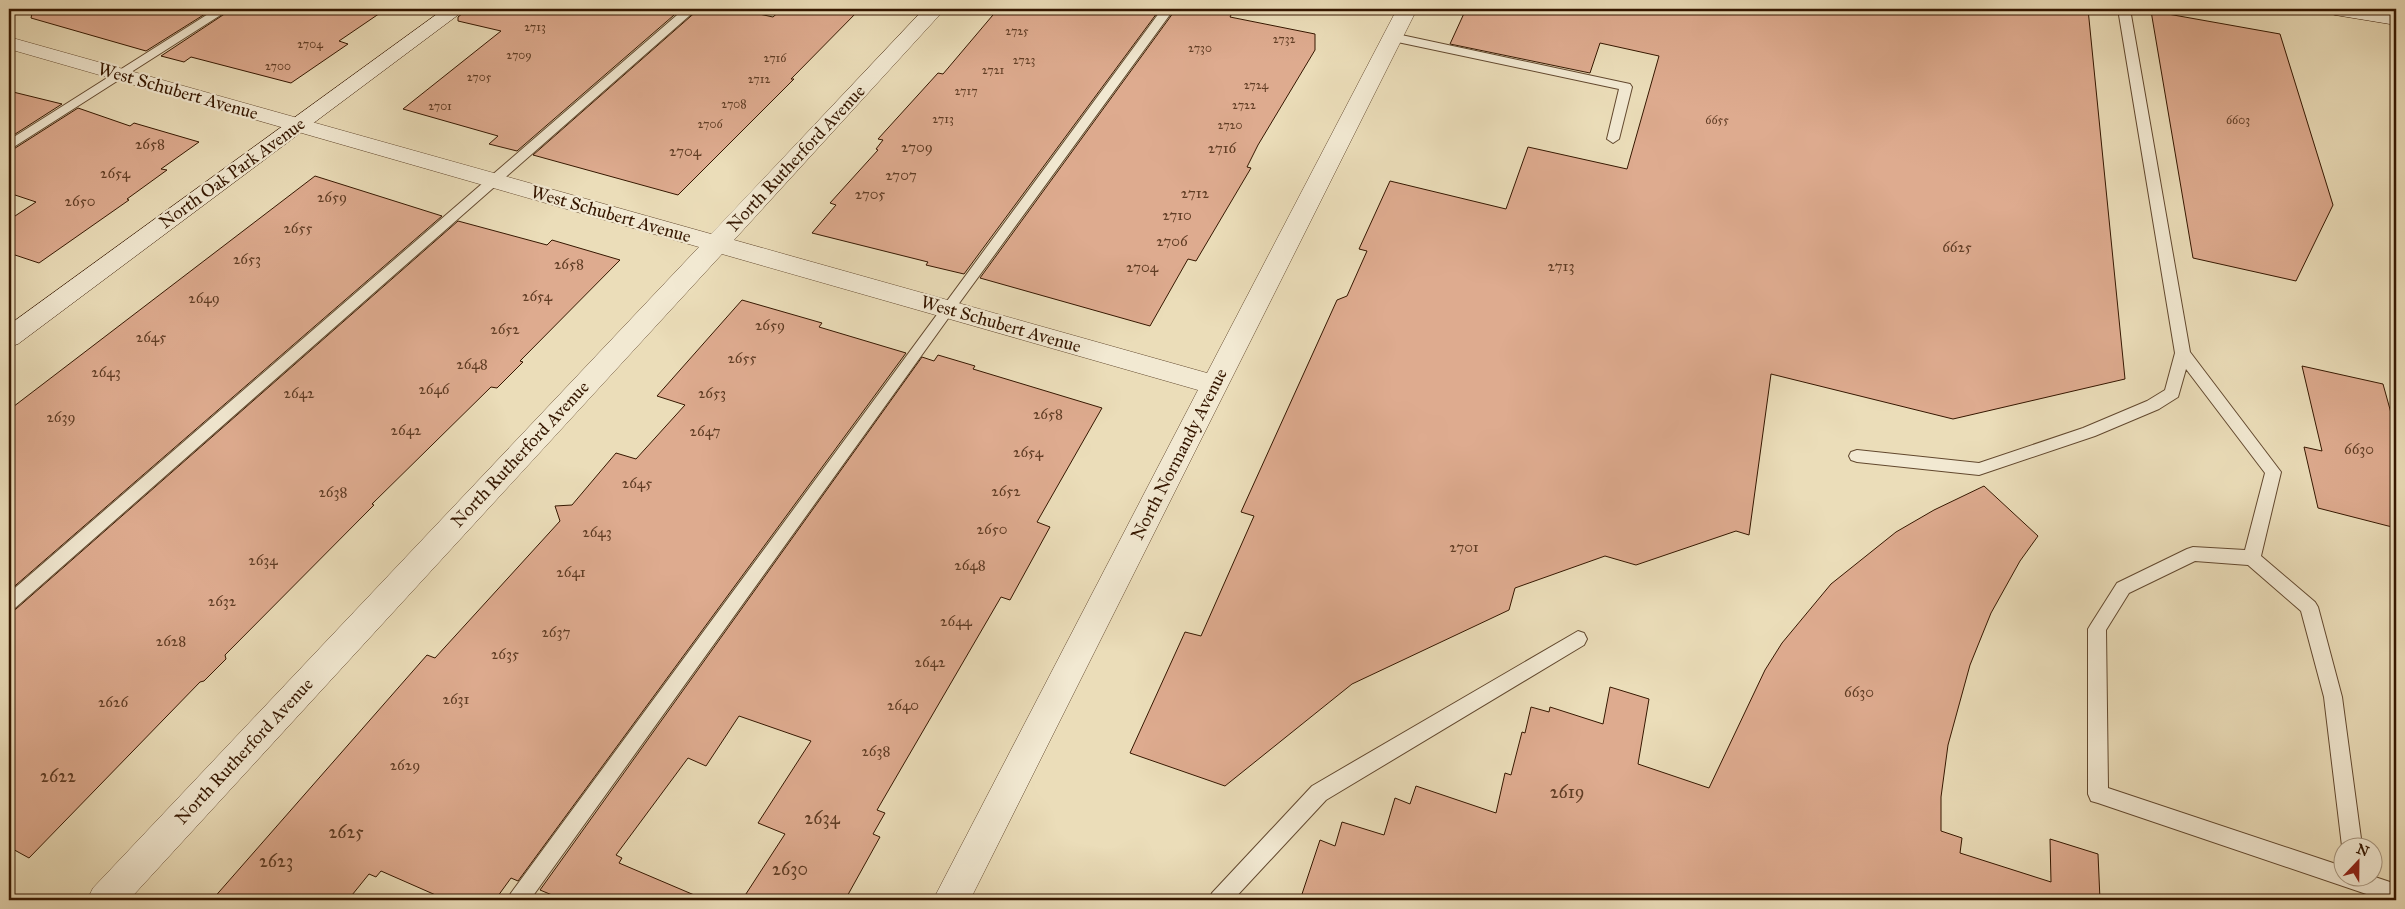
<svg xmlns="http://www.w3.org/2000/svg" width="2405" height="909" viewBox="0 0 2405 909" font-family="'IM FELL Great Primer',serif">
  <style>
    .building { fill: #deab8f; stroke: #351700 }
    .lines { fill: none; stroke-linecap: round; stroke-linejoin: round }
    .lane-casing { stroke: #62482e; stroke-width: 2 }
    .street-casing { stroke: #62482e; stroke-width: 1 }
    .secondary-casing { stroke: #351700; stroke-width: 1 }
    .lane { fill: #f2e9d2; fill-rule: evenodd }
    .street { fill: #f2e9d2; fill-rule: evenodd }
    .secondary { fill: #f2e9d2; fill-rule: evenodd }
    .labels { text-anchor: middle; stroke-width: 4.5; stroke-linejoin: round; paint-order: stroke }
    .far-number-label { font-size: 12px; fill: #5f3c24 }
    .number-label { font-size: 15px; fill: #5f3c24 }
    .street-label { font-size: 18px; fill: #351700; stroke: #f2e9d2 }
    .near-number-label { font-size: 18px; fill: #5f3c24 }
  </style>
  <rect width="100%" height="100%" fill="#ebddb9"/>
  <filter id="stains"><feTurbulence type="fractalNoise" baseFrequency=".004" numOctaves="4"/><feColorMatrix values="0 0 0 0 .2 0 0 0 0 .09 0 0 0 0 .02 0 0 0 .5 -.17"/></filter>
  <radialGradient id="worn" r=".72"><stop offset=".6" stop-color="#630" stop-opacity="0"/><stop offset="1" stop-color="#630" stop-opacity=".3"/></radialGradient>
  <path class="building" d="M33,9H213L146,51L31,18Z
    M232,9H386L339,41L348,44L291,83L191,57L184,62L161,56Z
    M468,9H681L517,151L489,144L498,136L403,109L501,31L458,21V17Z
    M699,9H736L773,17L782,9H860L791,79H794L678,195L533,155Z
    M998,9H1160L964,274L926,265L928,262L812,233L836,205L830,203L878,150L876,149L883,140L878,139L938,73L943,74Z
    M1176,9H1234L1230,17L1315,34V50L1258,145L1247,167L1251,168L1196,261L1188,259L1150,326L980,278Z
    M1466,9H2088L2125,379L1953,419L1771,374L1749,535L1736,531L1636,565L1605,556L1515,588L1509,610L1352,684L1225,786L1130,753L1185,632L1201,636L1254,516L1241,512L1337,300L1347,296L1367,251L1359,249L1390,181L1506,209L1528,147L1627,169L1659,56L1600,43L1590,73L1450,44Z
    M2151,11L2280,34L2333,205L2296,281L2193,258Z
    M9,91L62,104L9,138Z
    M78,108L130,126L134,123L199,142L161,169L167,170L127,199L129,200L39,263L9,253V220L36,202L9,193V152Z
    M315,176L442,216L9,591V410Z
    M458,221L547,245L552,240L620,260L520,361L523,362L497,388L491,387L372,504L374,505L225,655L226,659L204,681L200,682L29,858L9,847V612L16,609Z
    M742,300L822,323L819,327L906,353L518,881L511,878L495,900H447L381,871L376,877L369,874L348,900H212L427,655L435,658L560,521L555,506L572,505L616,453L636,459L685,405L657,396Z
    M938,355L975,366L973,369L1102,408L1037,522L1050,527L1010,600L1001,597L877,810L885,813L873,834L880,837L845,900H742L785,834L758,823L811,741L739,716L706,766L688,758L616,855L622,858L619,863L706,900H564L540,890L922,357L934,361Z
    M2302,366L2383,384L2396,431V528L2318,508L2304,447L2322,451Z
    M1984,486L2038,536L2020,561L1991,613L1970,665L1948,745L1941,797V831L1962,838L1960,853L2051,882L2050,839L2098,854L2100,900H1300L1320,840L1335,846L1342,822L1384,835L1395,798L1410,804L1416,786L1496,813L1505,773L1511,775L1522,732L1525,733L1531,707L1549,712L1550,707L1603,724L1610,687L1649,699L1638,764L1709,788L1765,670L1782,643L1831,584L1896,532L1934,510Z"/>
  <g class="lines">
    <defs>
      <path id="lane" d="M216,9H230L9,150V140Z
        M684,9H697L15,608L9,610V593Z
        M1162,9H1174L952,313L530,900H508L511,893Z
        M2118,9H2130L2190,352L2281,472L2261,556L2315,602L2318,607L2342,697L2362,846H2342L2324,697L2301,611L2248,565L2195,561L2129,593L2106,630L2108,788L2342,866V876H2372L2396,884V900H2384L2098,803L2091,801L2088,794V629L2091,624L2117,583L2187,549L2193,547L2245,550L2265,473L2186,369L2178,397L2159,409L2095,436L1979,475L1857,462L1851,460L1849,456L1851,452L1857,450L1979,463L2083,428L2147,401L2165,390L2175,353Z
        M1392,33L1630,84L1632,87L1619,139L1613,143L1607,139L1619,89L1388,40L1386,37Z
        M1578,631L1584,633L1587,639L1584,645L1326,800L1233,900H1209L1212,893L1312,786Z"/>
      <path id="street" d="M924,9H945L734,240L1207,373L1397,9H1417L970,900H933L1198,390L722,254L129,900H87L93,888L699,247L9,49V37L711,234Z"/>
      <path id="secondary" d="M444,9H466L18,344L9,347V325Z
        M2325,9H2370L2396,13V25L2335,15L2328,13Z"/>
    </defs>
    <use href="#lane" class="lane-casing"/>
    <use href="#street" class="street-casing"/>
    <use href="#secondary" class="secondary-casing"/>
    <use href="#lane" class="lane"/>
    <use href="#street" class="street"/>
    <use href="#secondary" class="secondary"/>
  </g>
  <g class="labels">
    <g class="far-number-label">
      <text x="535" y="31">2713</text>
      <text x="1017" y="35">2725</text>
      <text x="1284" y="43">2732</text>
      <text x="310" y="48">2704</text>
      <text x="1200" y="52">2730</text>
      <text x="519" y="59">2709</text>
      <text x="775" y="62">2716</text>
      <text x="1024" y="64">2723</text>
      <text x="278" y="70">2700</text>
      <text x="993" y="74">2721</text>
      <text x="479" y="81">2705</text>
      <text x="759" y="83">2712</text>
      <text x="1256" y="89">2724</text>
      <text x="966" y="95">2717</text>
      <text x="734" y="108">2708</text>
      <text x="1244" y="109">2722</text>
      <text x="440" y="110">2701</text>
      <text x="943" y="123">2713</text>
      <text x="1717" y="124">6655</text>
      <text x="2238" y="124">6603</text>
      <text x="710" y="128">2706</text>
      <text x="1230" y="129">2720</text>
    </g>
    <g class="number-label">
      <text x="150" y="149">2658</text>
      <text x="917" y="152">2709</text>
      <text x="1222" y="153">2716</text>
      <text x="685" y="156">2704</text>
      <text x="115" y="178">2654</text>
      <text x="901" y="180">2707</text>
      <text x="1195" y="198">2712</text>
      <text x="870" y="199">2705</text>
      <text x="332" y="202">2659</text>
      <text x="80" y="206">2650</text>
      <text x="1177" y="220">2710</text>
      <text x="298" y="233">2655</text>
      <text x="1172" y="246">2706</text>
      <text x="1957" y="252">6625</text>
      <text x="247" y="264">2653</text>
      <text x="569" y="269">2658</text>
      <text x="1561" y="271">2713</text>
      <text x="1142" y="272">2704</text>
      <text x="537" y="301">2654</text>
      <text x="204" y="303">2649</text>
      <text x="770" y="330">2659</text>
      <text x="505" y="334">2652</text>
      <text x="151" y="342">2645</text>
      <text x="742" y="363">2655</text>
      <text x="472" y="369">2648</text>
      <text x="106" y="377">2643</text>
      <text x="434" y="394">2646</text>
      <text x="299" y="398">2642</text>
      <text x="712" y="398">2653</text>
      <text x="1048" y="419">2658</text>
      <text x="61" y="422">2639</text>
      <text x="406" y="435">2642</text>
      <text x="705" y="436">2647</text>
      <text x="2359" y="454">6630</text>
      <text x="1028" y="457">2654</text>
      <text x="637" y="488">2645</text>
      <text x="1006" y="496">2652</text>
      <text x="333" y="497">2638</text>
      <text x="992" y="534">2650</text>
      <text x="597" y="537">2643</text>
      <text x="1464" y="552">2701</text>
      <text x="263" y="565">2634</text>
      <text x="970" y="570">2648</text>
      <text x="571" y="577">2641</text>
      <text x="222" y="606">2632</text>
      <text x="956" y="626">2644</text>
      <text x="556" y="637">2637</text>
      <text x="171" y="646">2628</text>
      <text x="505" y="659">2635</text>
      <text x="930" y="667">2642</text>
      <text x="1859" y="697">6630</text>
      <text x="456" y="704">2631</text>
      <text x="113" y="707">2626</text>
      <text x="903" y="710">2640</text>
      <text x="876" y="756">2638</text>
      <text x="405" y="770">2629</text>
    </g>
    <g class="street-label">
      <text transform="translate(178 91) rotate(16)" y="6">West Schubert Avenue</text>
      <text transform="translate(796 158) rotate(-47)" y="6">North Rutherford Avenue</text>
      <text transform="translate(232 173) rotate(-36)" y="6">North Oak Park Avenue</text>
      <text transform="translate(611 214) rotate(16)" y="6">West Schubert Avenue</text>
      <text transform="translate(1001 324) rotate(16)" y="6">West Schubert Avenue</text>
      <text transform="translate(520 454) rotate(-47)" y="6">North Rutherford Avenue</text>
      <text transform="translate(1179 454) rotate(-63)" y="6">North Normandy Avenue</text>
      <text transform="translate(244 751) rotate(-47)" y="6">North Rutherford Avenue</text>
    </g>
    <g class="near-number-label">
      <text x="58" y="782">2622</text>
      <text x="1567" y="798">2619</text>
      <text x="822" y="824">2634</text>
      <text x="346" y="838">2625</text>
      <text x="276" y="867">2623</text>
      <text x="790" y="875">2630</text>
    </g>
  </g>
  <rect width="2405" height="909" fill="none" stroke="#ebddb9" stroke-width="30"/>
  <rect x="10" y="10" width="2385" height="889" fill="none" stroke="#351700" stroke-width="2.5"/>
  <rect x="15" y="15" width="2375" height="879" fill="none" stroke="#351700"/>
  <g transform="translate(2358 862) rotate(22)"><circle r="24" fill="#f2e9d2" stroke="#a6957e"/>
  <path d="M0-4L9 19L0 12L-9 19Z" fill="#8f2418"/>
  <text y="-8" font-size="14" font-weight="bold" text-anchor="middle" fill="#351700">N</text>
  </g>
  <rect width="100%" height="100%" filter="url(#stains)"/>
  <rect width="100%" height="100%" fill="url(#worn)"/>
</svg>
